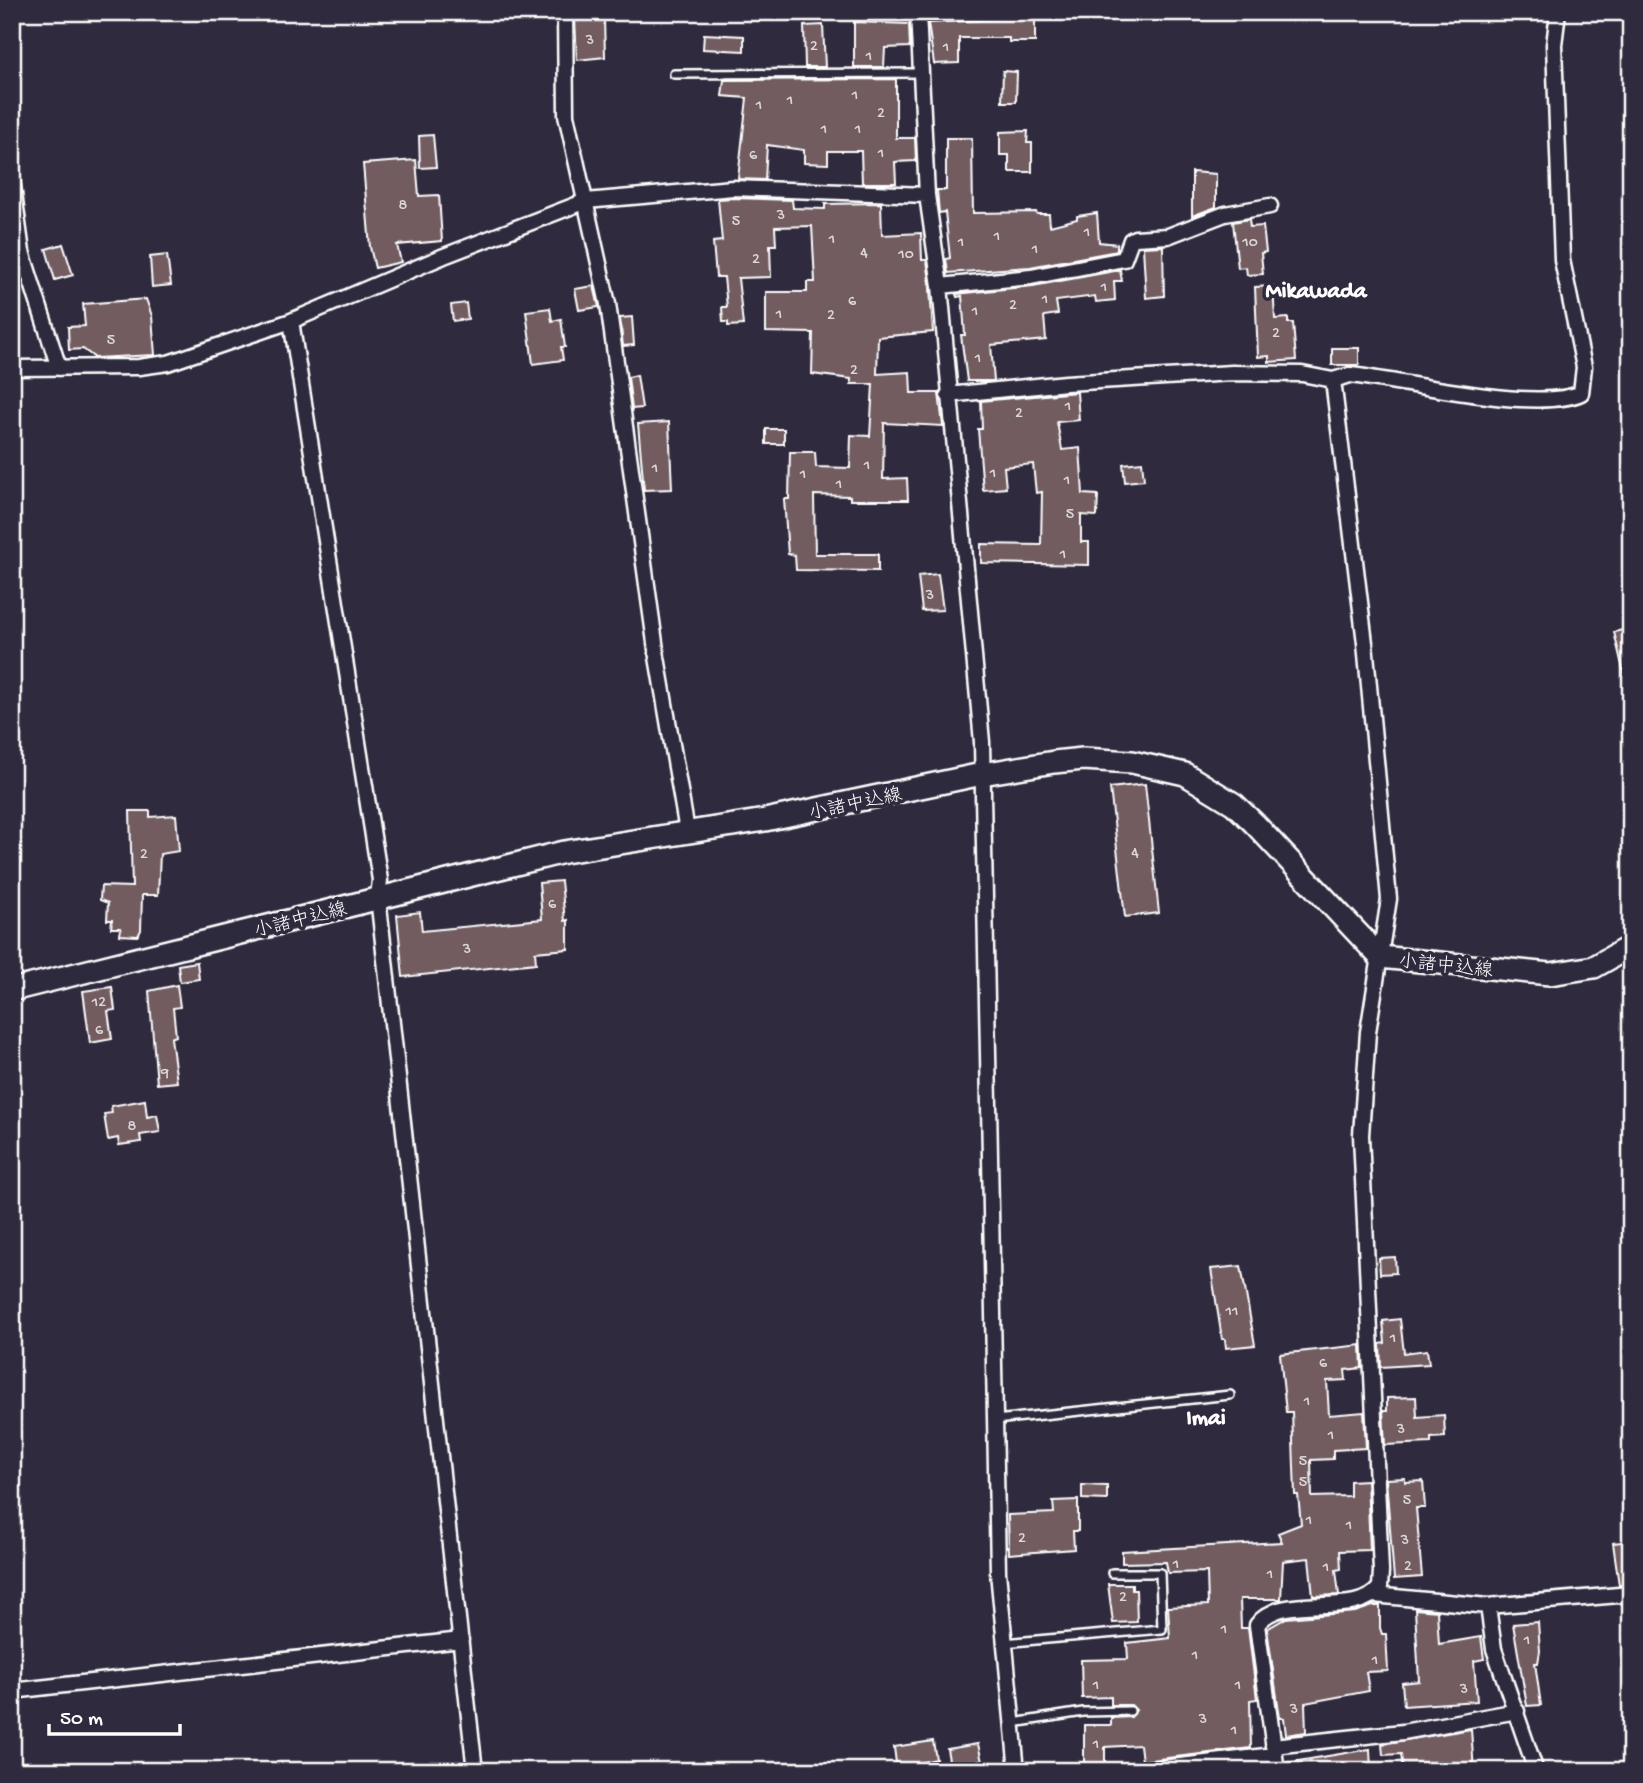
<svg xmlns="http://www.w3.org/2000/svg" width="1643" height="1783" viewBox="0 0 1643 1783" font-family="'Gochi Hand','Klee One',sans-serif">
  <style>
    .building { fill: #725c61; stroke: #fff; stroke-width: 2 }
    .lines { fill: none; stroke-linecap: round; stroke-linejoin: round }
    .lane-casing { stroke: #fff; stroke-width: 12 }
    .street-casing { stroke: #fff; stroke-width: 19 }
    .secondary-casing { stroke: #fff; stroke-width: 26 }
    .lane { stroke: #2f2a3d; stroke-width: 7 }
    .street { stroke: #2f2a3d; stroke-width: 14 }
    .secondary { stroke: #2f2a3d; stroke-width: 21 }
    .labels { text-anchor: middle; stroke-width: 7; stroke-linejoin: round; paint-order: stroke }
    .number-label { font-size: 16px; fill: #dcd6d8 }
    .street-label { font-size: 19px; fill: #fff; stroke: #2f2a3d }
    .quarter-label { font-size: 23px; font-weight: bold; fill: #fff; stroke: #2f2a3d }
  </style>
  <rect width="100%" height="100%" fill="#2f2a3d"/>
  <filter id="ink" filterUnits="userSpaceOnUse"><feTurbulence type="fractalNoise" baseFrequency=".0143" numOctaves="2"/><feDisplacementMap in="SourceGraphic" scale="14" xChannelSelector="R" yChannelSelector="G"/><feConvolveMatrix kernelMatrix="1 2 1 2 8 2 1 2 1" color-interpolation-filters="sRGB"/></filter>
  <g filter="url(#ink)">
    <path class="building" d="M580,12H595V18H604L605,57L577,60L575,18H580Z
      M1035,17V42H1009V38H959V63L934,64L928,23Z
      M854,22L909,24L910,47L885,48L884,67H854Z
      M823,25L825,67H805L804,26Z
      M704,34L744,36V51L703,49Z
      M1003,71L1017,72L1016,102H1002Z
      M896,79V138H915L916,161L895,162L896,183H862L861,151H828V164L804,163V150L767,145L765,180L738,179L747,98L722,96L724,80Z
      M1028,131L1027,143H1032V172H1009V155H1000V132Z
      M433,135L436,167L420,168L419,136Z
      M946,138H972L973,213L1036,212L1037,214H1049L1050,226L1077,219V216L1097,213L1099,242L1117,244V251L1030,267L948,273L946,259L950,258L945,212L939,213L937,190H946Z
      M416,160L419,196L439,195L442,241L397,245L401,262L375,268L370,247L363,164Z
      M1192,172L1216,174V207L1192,216Z
      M733,198L792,200L793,208L825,209V204L881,203L882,235L921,233L922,260H927L929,274L933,332L878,337L877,374L910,372L911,393H939L943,426L884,423L883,479L907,478L908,500H850V496L814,495L815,554H878V571L796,570L795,555L788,554L784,499H789L790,452H815L816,467L850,468L851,435L870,436L873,384H851V379L812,374L813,333L766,332V292H807V282H815L812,226L775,227L776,245H770L771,277L738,278L743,325L728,326V322H723L722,307H727L724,277H716L713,242L722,241L718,199Z
      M1249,219L1250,227L1263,226L1266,252L1261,253L1263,274L1247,275L1246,267L1238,268L1233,222Z
      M63,244L73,275L55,280L46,249Z
      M1163,246L1164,296L1146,298L1143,247Z
      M167,255L171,285L152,287L150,257Z
      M1120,270L1122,281H1114L1115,300L1096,302L1095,296L1056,301L1058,314L1044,316L1046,340L991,345L994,381H967L961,335H965L962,296L957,297L956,294L1033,286Z
      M594,286L599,307L579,310L575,289Z
      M1273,286L1275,319L1288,318V323H1293L1296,360L1269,362V356L1258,357L1255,287Z
      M146,299L152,316L155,355L95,358L83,349L69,350L68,327L85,326L83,304Z
      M466,303L468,319L453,321L451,305Z
      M550,308L552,321L561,319L565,347H561L563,360L533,364L526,311Z
      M632,317L634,345L623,346L620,318Z
      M1332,348H1359V365H1332Z
      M637,375L642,408L632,409L628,377Z
      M1077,392L1079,420L1057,422L1062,450L1080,448L1083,494L1098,495L1097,516L1081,515V542H1089V565L981,563V544L1041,545L1042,492L1036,493L1033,464L1004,467L1006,488L983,490L978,429H982L981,401Z
      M669,422L672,489L644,490L638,424Z
      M766,429H784V444H766Z
      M1142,462L1144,480L1125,482L1123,464Z
      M938,574L943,610L922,611L918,576Z
      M1631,628V677L1625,678L1614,632Z
      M1145,784L1159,913L1125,917L1110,788Z
      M130,811H150V817L176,815L179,851L160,854L158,895H142L141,930L138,936L120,935L121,928H111L112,920H107L108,903L100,900L101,886L132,887Z
      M561,881L565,921L568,920V949L535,952L536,963L403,977L397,915L420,912L422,931L542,919L539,883Z
      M197,962L199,979L180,982L178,965Z
      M177,985L180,1007L173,1008L176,1036L171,1038L177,1082L157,1084L149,991Z
      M112,987L115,1010L108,1011L112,1039L90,1043L83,991Z
      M145,1100L147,1117L157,1115L160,1132L140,1135L141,1142L119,1145L118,1138L108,1140L104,1114L112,1113L111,1106Z
      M1395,1257L1396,1273L1380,1274L1379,1258Z
      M1241,1266L1255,1345L1226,1348L1225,1339H1222L1211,1269Z
      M1400,1319L1404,1353L1427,1350L1429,1364L1381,1367L1380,1344L1385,1343L1383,1321Z
      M1361,1345L1362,1368L1345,1370L1346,1380L1327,1381L1329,1415L1364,1412L1366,1448L1333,1450V1459L1311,1460L1312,1497L1350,1496V1481L1367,1480L1370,1550L1340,1551L1341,1569L1336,1570L1339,1595L1313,1596L1309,1558L1283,1561L1281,1599H1240L1241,1628H1248L1257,1699L1250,1700L1251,1748L1142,1761L1140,1745L1105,1747V1768L1084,1765V1725H1111V1718L1131,1717L1136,1710L1131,1705H1111V1697L1082,1698L1081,1660L1128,1659L1127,1643L1170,1638L1168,1607L1208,1605L1207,1572L1168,1573L1166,1562L1122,1563V1551L1282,1542L1278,1533L1301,1524L1298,1495H1295L1292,1412H1286L1280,1354Z
      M1416,1397L1417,1417L1444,1415L1445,1437L1431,1438V1443L1385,1445L1383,1411H1387V1398Z
      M1405,1478V1482L1423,1481L1425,1508H1416L1422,1577L1394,1579L1386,1479Z
      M1082,1485L1107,1486V1500L1082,1499Z
      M1078,1500V1531H1073L1074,1549L1009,1554L1008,1515L1054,1513L1053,1501Z
      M1631,1541V1584L1619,1585L1613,1543Z
      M1108,1584H1132V1590H1136L1137,1622L1113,1623Z
      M1373,1606H1380V1628L1382,1634H1386L1388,1671L1366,1672L1369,1691L1305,1703L1306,1732L1286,1735L1284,1718H1280L1267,1629L1286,1618L1355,1612Z
      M1415,1609L1437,1611L1439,1644L1481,1637L1484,1659L1474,1661L1477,1701L1404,1706L1402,1683L1419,1681Z
      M1538,1622L1540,1651L1538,1663H1535L1541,1705L1527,1706L1513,1624Z
      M1471,1729L1474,1771H1403L1401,1754L1383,1755L1382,1744Z
      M933,1741L936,1759L919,1763L920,1771H897L894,1747Z
      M978,1744L983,1766L979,1767L980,1771H951L947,1749Z
      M1370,1749L1371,1771H1286V1763Z"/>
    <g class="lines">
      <defs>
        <path id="lane" d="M674,74L921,73
          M995,1420L1230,1395
          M1003,1643L1162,1629L1160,1573H1112
          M1013,1723L1083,1712L1130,1711"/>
        <path id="street" d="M565,12L566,115L608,304L657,657L687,831
          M918,12L927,195L940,286L982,742L998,1572L1017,1771
          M12,179L22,252L59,368
          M940,286L1031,277L1124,259L1131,240L1135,238L1168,236L1225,214L1270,206
          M291,321L380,880L378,897L475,1771
          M12,368L139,367L168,363L291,321L444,256L586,201L733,188L927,195
          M948,395L1066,383L1232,373L1302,374L1333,380
          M1374,1595L1488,1606L1631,1594
          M1488,1606L1494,1649L1536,1771
          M12,1691L461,1640
          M1273,1746L1403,1732L1517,1711
          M1138,1771L1274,1755
          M1277,1771L1257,1625C1282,1589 1356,1621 1380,1587L1381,1571L1361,1135L1368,1032L1389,899L1365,643L1333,380L1350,375C1403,381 1537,413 1581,393L1584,367L1562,260L1554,45L1558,12"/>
        <path id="secondary" d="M12,990L564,852L765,820L982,774L1054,762L1083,759L1132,762L1185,774L1234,804L1254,823L1380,957L1550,974L1594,967L1631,946"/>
      </defs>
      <use href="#lane" class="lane-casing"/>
      <use href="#street" class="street-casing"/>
      <use href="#secondary" class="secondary-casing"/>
      <use href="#lane" class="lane"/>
      <use href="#street" class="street"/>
      <use href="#secondary" class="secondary"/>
    </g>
  </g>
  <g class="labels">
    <g class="number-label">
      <text x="590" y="44">3</text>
      <text x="814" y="50">2</text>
      <text x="946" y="51">1</text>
      <text x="869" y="60">1</text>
      <text x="855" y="99">1</text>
      <text x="790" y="104">1</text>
      <text x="759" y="109">1</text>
      <text x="881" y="117">2</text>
      <text x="824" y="133">1</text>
      <text x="858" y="133">1</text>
      <text x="881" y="157">1</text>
      <text x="753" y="159">6</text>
      <text x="403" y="209">8</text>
      <text x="781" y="219">3</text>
      <text x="736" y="225">5</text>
      <text x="1087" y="236">1</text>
      <text x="997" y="240">1</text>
      <text x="832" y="243">1</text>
      <text x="961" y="246">1</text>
      <text x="1250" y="246">10</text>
      <text x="1035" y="253">1</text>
      <text x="864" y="257">4</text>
      <text x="906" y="258">10</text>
      <text x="756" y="263">2</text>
      <text x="1104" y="291">1</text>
      <text x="1045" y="303">1</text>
      <text x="852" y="305">6</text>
      <text x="1013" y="309">2</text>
      <text x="975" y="315">1</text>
      <text x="779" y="318">1</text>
      <text x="831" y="319">2</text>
      <text x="1276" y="337">2</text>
      <text x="111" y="344">5</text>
      <text x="978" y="362">1</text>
      <text x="854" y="374">2</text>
      <text x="1068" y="410">1</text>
      <text x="1019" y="417">2</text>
      <text x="867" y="469">1</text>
      <text x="655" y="472">1</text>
      <text x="993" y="477">1</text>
      <text x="803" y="478">1</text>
      <text x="1067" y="484">1</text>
      <text x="839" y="488">1</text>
      <text x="1070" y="518">5</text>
      <text x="1063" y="558">1</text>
      <text x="930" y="599">3</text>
      <text x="1135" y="857">4</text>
      <text x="144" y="858">2</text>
      <text x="552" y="908">6</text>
      <text x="467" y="953">3</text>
      <text x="99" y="1006">12</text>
      <text x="99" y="1034">6</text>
      <text x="165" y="1077">9</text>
      <text x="132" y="1130">8</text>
      <text x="1232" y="1315">11</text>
      <text x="1393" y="1342">1</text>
      <text x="1323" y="1367">6</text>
      <text x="1307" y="1405">1</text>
      <text x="1401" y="1433">3</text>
      <text x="1331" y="1439">1</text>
      <text x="1303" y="1465">5</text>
      <text x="1303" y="1486">5</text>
      <text x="1407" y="1504">5</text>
      <text x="1309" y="1524">1</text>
      <text x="1349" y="1529">1</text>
      <text x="1022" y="1542">2</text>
      <text x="1405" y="1544">3</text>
      <text x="1176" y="1568">1</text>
      <text x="1408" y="1570">2</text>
      <text x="1326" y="1571">1</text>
      <text x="1270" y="1578">1</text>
      <text x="1123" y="1601">2</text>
      <text x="1224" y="1633">1</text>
      <text x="1527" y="1644">1</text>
      <text x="1195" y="1659">1</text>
      <text x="1375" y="1664">1</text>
      <text x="1096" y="1689">1</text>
      <text x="1238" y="1689">1</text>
      <text x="1464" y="1693">3</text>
      <text x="1294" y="1713">3</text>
      <text x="1203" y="1723">3</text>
      <text x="1234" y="1734">1</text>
      <text x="1096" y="1748">1</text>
    </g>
    <g class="street-label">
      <text transform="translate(855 802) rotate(-12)" y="7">小諸中込線</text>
      <text transform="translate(300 918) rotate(-14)" y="7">小諸中込線</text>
      <text transform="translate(1446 964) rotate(6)" y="7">小諸中込線</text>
    </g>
    <g class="quarter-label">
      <text x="1316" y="297">Mikawada</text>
      <text x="1206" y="1424">Imai</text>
    </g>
  </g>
  <rect width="1643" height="1783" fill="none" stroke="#2f2a3d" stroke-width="42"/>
  <rect x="21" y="21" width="1601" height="1741" fill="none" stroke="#fff" stroke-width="2.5" filter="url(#ink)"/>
  <path d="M49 1724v10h131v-10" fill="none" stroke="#ffffff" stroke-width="3.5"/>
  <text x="60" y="1724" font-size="21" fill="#ffffff" stroke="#2f2a3d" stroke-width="5" paint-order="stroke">50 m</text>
</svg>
